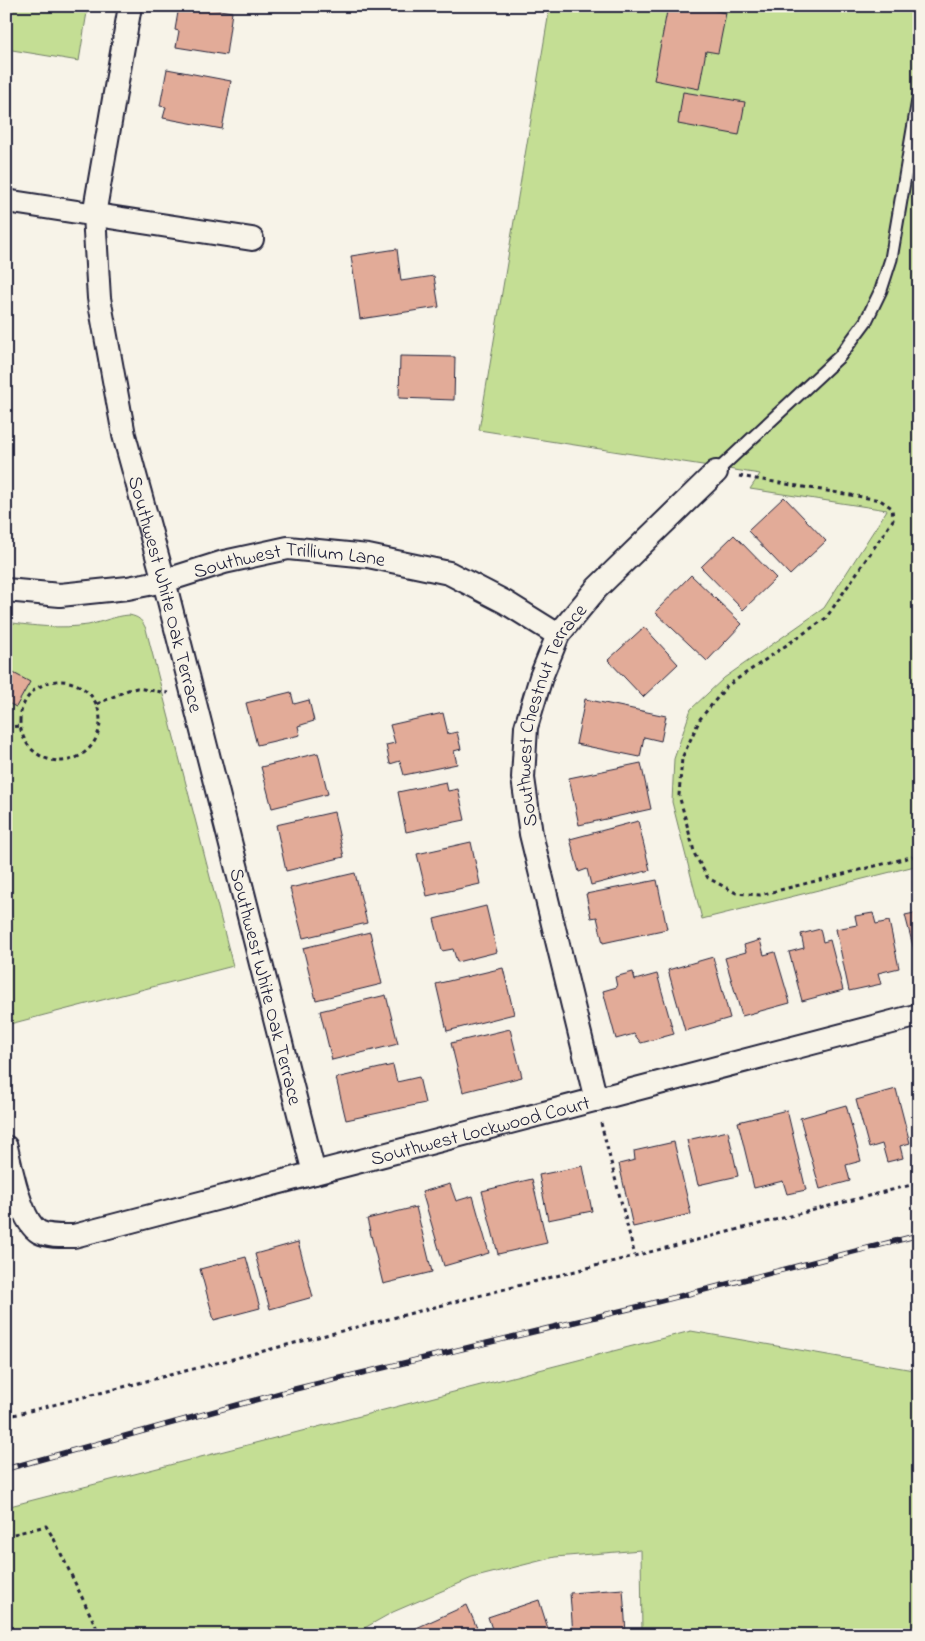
<svg xmlns="http://www.w3.org/2000/svg" width="925" height="1641" viewBox="0 0 925 1641" font-family="'Indie Flower',sans-serif">
  <style>
    .green { fill: #c4de94; stroke: #738068 }
    .building { fill: #e2ab98; stroke: #22223b }
    .lines { fill: none; stroke-linecap: round; stroke-linejoin: round }
    .service-casing { stroke: #22223b; stroke-width: 15 }
    .minor-casing { stroke: #22223b; stroke-width: 26 }
    .path { stroke: #22223b; stroke-width: 3; stroke-dasharray: 4 4; stroke-linecap: butt }
    .service { stroke: #f7f3e8; stroke-width: 11 }
    .minor { stroke: #f7f3e8; stroke-width: 22 }
    .rail-casing { stroke: #22223b; stroke-width: 5.5 }
    .rail { stroke: #f7f3e8; stroke-width: 4; stroke-dasharray: 11; stroke-linecap: butt }
    .labels { text-anchor: middle; stroke-width: 5; stroke-linejoin: round; paint-order: stroke }
    .street-label { font-size: 20px; fill: #22223b; stroke: #f7f3e8 }
  </style>
  <rect width="100%" height="100%" fill="#f7f3e8"/>
  <filter id="ink" filterUnits="userSpaceOnUse"><feTurbulence type="fractalNoise" baseFrequency=".02" numOctaves="2"/><feDisplacementMap in="SourceGraphic" scale="10" xChannelSelector="R" yChannelSelector="G"/><feConvolveMatrix kernelMatrix="1 2 1 2 8 2 1 2 1" color-interpolation-filters="sRGB"/></filter>
  <g filter="url(#ink)">
    <path class="green" d="M6,6H88L79,61L6,49Z
      M550,6H919V865L702,919L672,802L674,759L691,709L724,678L824,608L887,510L750,489L760,474L479,430Z
      M129,615C139,617 142,620 146,629L233,966L6,1025V622C33,626 60,629 88,625C102,622 115,616 129,615Z
      M691,1331L919,1371V1635H642L641,1550L555,1557L472,1578L393,1612L352,1635H6V1507Z"/>
    <path class="building" d="M179,6H195L232,12L226,55L176,47L179,31L175,30Z
      M668,6H692L726,13L718,53L706,51L699,89L654,80Z
      M167,69L231,81L222,129L163,118L166,107L160,106Z
      M683,92L745,102L739,135L678,124Z
      M397,249L401,281L434,276L439,307L360,319L351,256Z
      M400,356L455,357L454,400L399,398Z
      M784,497L826,541L790,575L748,531Z
      M734,535L776,578L743,610L701,567Z
      M691,575L742,624L707,661L655,612Z
      M644,627L678,664L643,697L608,660Z
      M6,669L30,682L16,707L6,702Z
      M291,692L294,704L309,700L314,721L298,726L300,735L257,745L246,703Z
      M585,699L666,716L661,741L644,737L640,757L576,744Z
      M443,713L448,734L457,732L461,749L454,751L457,764L404,775L400,761L390,764L386,745L395,743L390,725Z
      M318,753L328,794L272,808L261,767Z
      M641,763L651,809L579,825L569,778Z
      M446,782L448,791L458,789L465,820L406,832L398,792Z
      M334,812L344,857L286,871L276,825Z
      M638,821L650,870L591,885L587,869L579,872L570,839Z
      M471,842L480,884L427,896L417,854Z
      M355,873L367,923L303,938L290,888Z
      M657,880L667,929L603,943L597,917L591,918L586,894Z
      M486,906L497,952L457,962L453,949L442,951L434,919Z
      M919,912V969L905,915Z
      M873,913L876,924L889,921L899,968L878,973L881,984L849,991L836,929L857,925L855,916Z
      M820,929L823,942L830,940L843,990L802,1001L789,952L804,948L801,934Z
      M370,932L382,984L316,1000L303,948Z
      M760,940L764,955L775,952L790,1003L742,1016L725,958L746,952L744,945Z
      M713,957L730,1018L685,1031L668,970Z
      M503,968L514,1014L447,1031L436,984Z
      M633,972L635,980L657,974L674,1034L641,1043L634,1034L616,1039L603,991L617,987L615,977Z
      M386,995L398,1044L332,1060L320,1011Z
      M510,1029L522,1077L463,1092L451,1043Z
      M393,1065L397,1082L419,1077L425,1103L346,1120L336,1078Z
      M896,1089L910,1143L900,1146L903,1158L887,1162L882,1144L869,1148L856,1100Z
      M846,1105L861,1161L846,1165L850,1181L820,1189L800,1118Z
      M787,1110L806,1190L787,1194L783,1181L754,1188L738,1122Z
      M728,1131L738,1176L698,1185L687,1140Z
      M674,1142L691,1214L633,1227L619,1164L635,1160L634,1151Z
      M583,1166L592,1211L548,1220L539,1175Z
      M532,1179L547,1243L498,1254L482,1191Z
      M450,1184L456,1201L473,1196L489,1253L444,1266L422,1192Z
      M416,1207L432,1272L383,1284L367,1219Z
      M298,1242L313,1297L270,1309L255,1254Z
      M246,1257L260,1308L214,1320L200,1269Z
      M623,1589L626,1633L573,1635L570,1593Z
      M539,1600L550,1635H494L488,1617Z
      M467,1605L480,1635H414L412,1630Z"/>
    <g class="lines">
      <defs>
        <path id="service" d="M716,472L840,356L866,321L881,290L891,259L919,94"/>
        <g id="minor">
          <path id="s1" d="M130,6L94,215L99,298L124,435L164,581L314,1173"/>
          <path d="M6,201L252,239"/>
          <path id="s2" d="M6,590L60,595L128,588L164,581L224,562L288,548L368,556L449,573L505,602L558,635"/>
          <path id="s3" d="M596,1100L531,834L523,778L526,727L541,677L558,635L597,588L716,472"/>
          <path id="s4" d="M6,1147C11,1168 20,1221 39,1232C49,1237 64,1236 74,1236L919,1015"/>
        </g>
      </defs>
      <use href="#service" class="service-casing"/>
      <use href="#minor" class="minor-casing"/>
      <path class="path" d="M739,476L880,500L892,508L893,520L826,618L727,686L700,719L682,758L679,795L695,855L708,878L736,893L760,895L919,855
        M20 721a40 40 0 1 1 80 0a40 40 0 1 1-80 0Z
        M97,704L128,690L137,688L168,693
        M6,727L21,726
        M601,1123L635,1256
        M6,1417L919,1183
        M6,1536L46,1526L54,1539L100,1635"/>
      <use href="#service" class="service"/>
      <use href="#minor" class="minor"/>
      <defs>
        <path id="rail" d="M6,1469L295,1389L637,1307L919,1235"/>
      </defs>
      <use href="#rail" class="rail-casing"/>
      <use href="#rail" class="rail"/>
    </g>
  </g>
  <g class="labels">
    <g class="street-label">
      <text dy="7" stroke="none"><textPath href="#s2" startOffset="288">Southwest Trillium Lane</textPath></text>
      <text dy="7" stroke="none"><textPath href="#s1" startOffset="599">Southwest White Oak Terrace</textPath></text>
      <text dy="7" stroke="none"><textPath href="#s3" startOffset="399">Southwest Chestnut Terrace</textPath></text>
      <text dy="7" stroke="none"><textPath href="#s1" startOffset="1004">Southwest White Oak Terrace</textPath></text>
      <text dy="7" stroke="none"><textPath href="#s4" startOffset="548">Southwest Lockwood Court</textPath></text>
    </g>
  </g>
  <rect width="925" height="1641" fill="none" stroke="#f7f3e8" stroke-width="25"/>
  <rect x="12" y="12" width="900" height="1616" fill="none" stroke="#22223b" stroke-width="2" filter="url(#ink)"/>
</svg>
